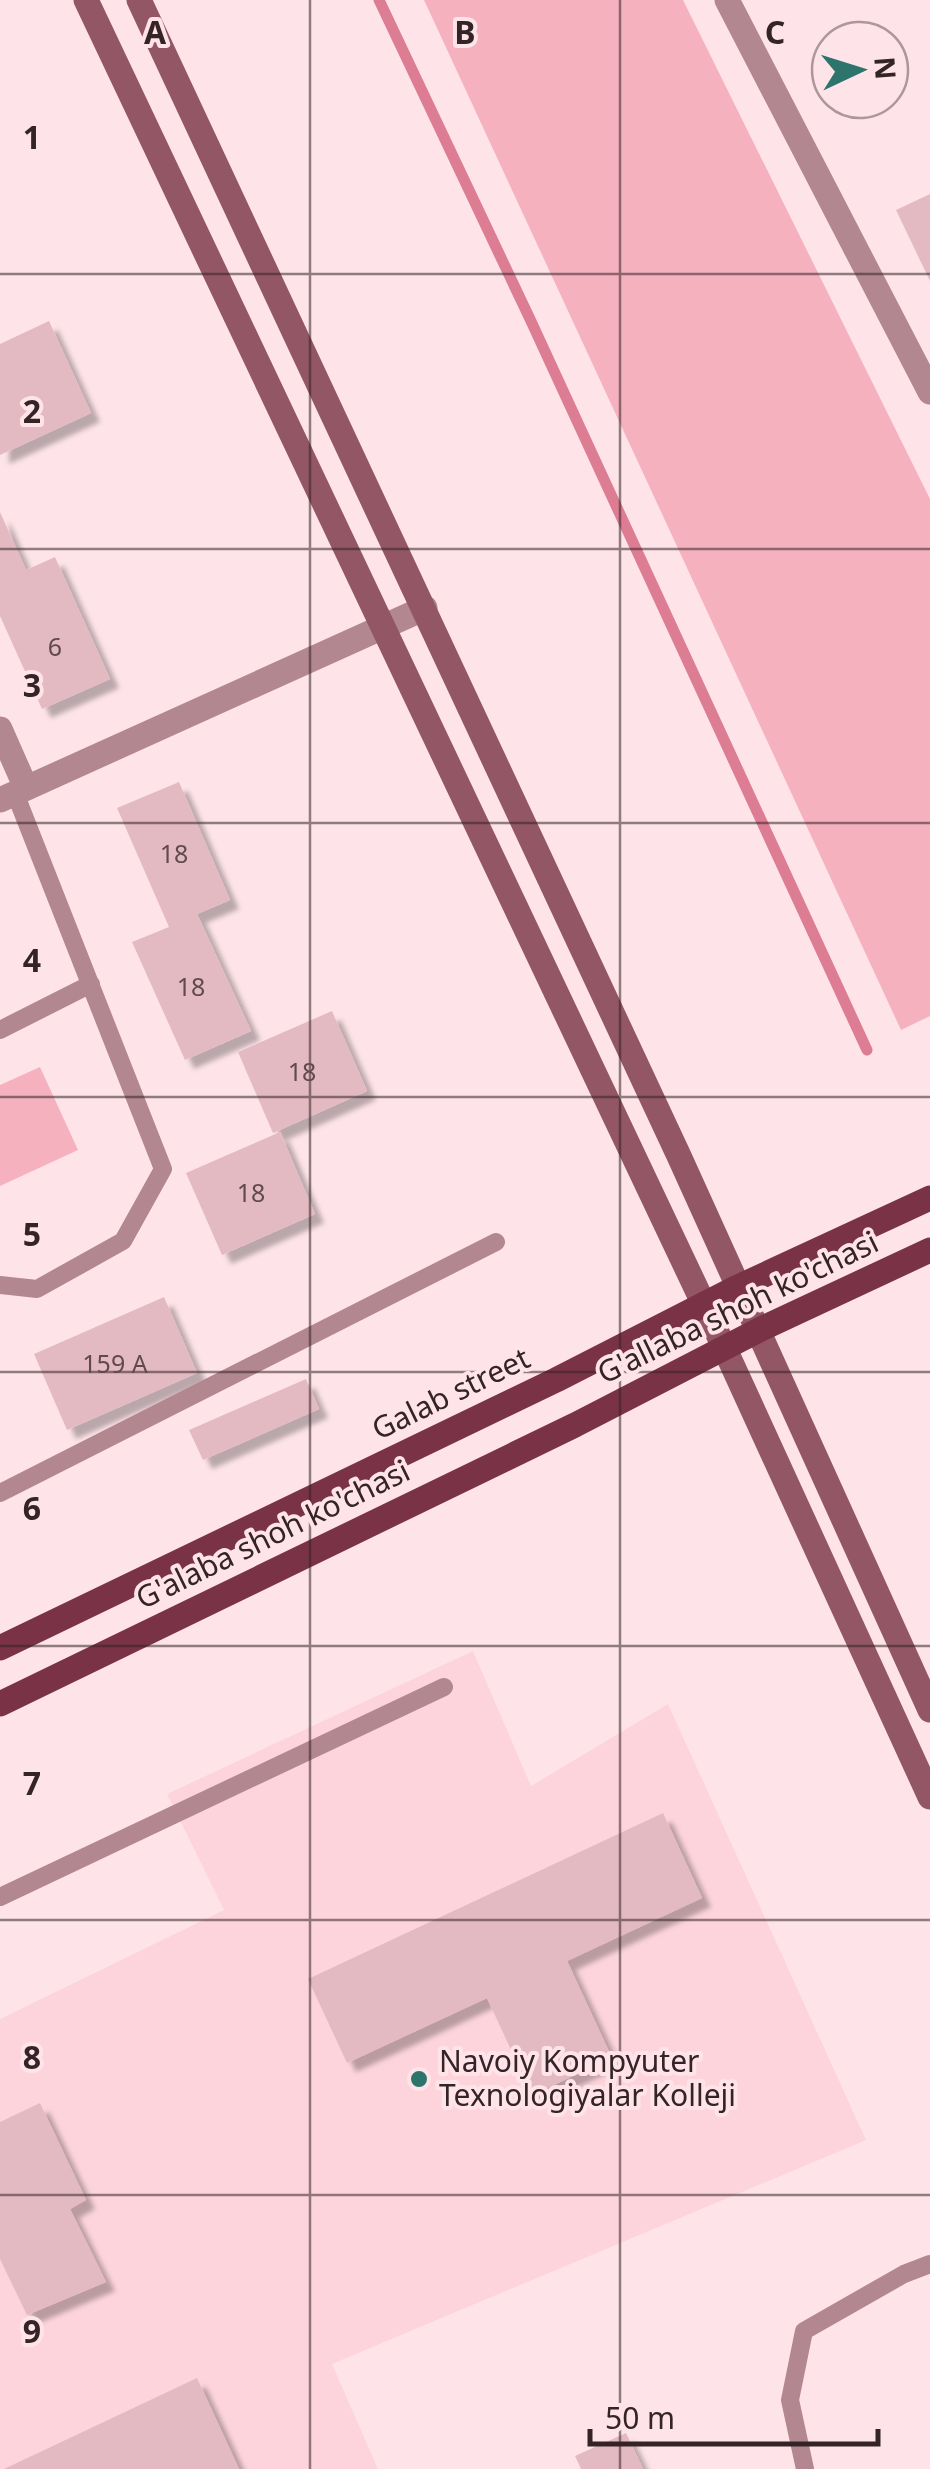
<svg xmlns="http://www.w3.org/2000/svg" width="930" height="2469" viewBox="0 0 930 2469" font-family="'Noto Sans',sans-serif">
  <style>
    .built { fill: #fdd4dc }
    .green { fill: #f6b1bf }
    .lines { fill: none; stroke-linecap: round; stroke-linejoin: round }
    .stream { stroke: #dd7d94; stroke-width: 11 }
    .building { fill: #e4bac2; filter: url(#shadow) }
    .service { stroke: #b2878f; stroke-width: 18 }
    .minor { stroke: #b2878f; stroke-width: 25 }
    .secondary { stroke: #935664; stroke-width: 25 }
    .primary { stroke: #7a3246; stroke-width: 25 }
    .grid { fill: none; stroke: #342427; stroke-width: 2.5; stroke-opacity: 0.55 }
    .poi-dot { fill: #2d746c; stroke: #fee4e9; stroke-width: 4 }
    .labels { text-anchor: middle; stroke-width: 8; stroke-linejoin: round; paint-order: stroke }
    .number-label { font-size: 25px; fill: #604a4e }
    .street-label { font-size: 30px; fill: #342427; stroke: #fee4e9 }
    .poi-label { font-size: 30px; fill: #342427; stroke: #fee4e9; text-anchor: start }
    .grid-label { font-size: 32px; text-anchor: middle; font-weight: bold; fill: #342427; stroke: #fee4e9; stroke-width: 8; stroke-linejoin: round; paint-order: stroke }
  </style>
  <defs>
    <filter id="shadow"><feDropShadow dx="9" dy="9" stdDeviation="2.5" flood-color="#0004"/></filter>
  </defs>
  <rect width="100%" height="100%" fill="#fee4e9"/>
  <path class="built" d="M473,1651L531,1786L668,1704L866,2140L332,2364L378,2469H0V2019L224,1910L167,1794Z"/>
  <path class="green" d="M424,0H683L930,499V1016L901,1030Z
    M40,1067L78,1150L0,1186V1085Z"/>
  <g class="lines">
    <path class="stream" d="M379,0L530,319L867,1050"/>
  </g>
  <path class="building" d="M930,194V281L896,210Z
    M49,321L91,413L0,455V344Z
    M0,512L26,570L55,557L110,679L42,709L0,616Z
    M179,782L230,900L197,914L251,1031L185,1060L132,942L169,927L117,808Z
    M332,1011L367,1091L273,1133L238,1052Z
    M280,1132L315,1214L222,1255L186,1173Z
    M164,1297L197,1373L67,1430L34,1354Z
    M306,1379L319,1409L203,1460L189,1430Z
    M663,1813L702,1898L567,1961L612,2058L532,2095L487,1998L347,2063L308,1979Z
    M40,2103L86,2200L70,2209L106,2282L27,2315L0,2259V2122Z
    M197,2378L239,2469H4Z
    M626,2433L643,2469H581L575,2456Z"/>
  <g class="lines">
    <path class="service" d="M0,1030L91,984
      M0,1285L37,1289L123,1241L163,1169L15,793
      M0,1493L496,1242
      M0,1897L444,1687
      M805,2469L790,2400L804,2331L904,2274L930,2264"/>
    <path class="minor" d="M727,0L930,392
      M0,729L26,788
      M0,800L425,608"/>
    <path class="secondary" d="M86,0L724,1347L930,1797
      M139,0L679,1156L930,1710"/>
    <path class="primary" d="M0,1648L556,1380L738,1287L930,1198
      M0,1704L575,1425L759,1330L930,1250"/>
  </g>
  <path class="grid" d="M310,0V2469M620,0V2469M0,274H930M0,549H930M0,823H930M0,1097H930M0,1372H930M0,1646H930M0,1920H930M0,2195H930"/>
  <circle class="poi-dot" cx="419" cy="2079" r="10"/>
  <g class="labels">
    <g class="number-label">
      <text x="55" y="656">6</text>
      <text x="174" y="863">18</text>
      <text x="191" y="996">18</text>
      <text x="302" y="1081">18</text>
      <text x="251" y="1202">18</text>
      <text x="115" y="1373">159 А</text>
    </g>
    <g class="street-label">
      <text transform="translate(738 1308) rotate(-26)" y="10">G'allaba shoh ko'chasi</text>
      <text transform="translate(451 1394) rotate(-26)" y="10">Galab street</text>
      <text transform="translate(273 1535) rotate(-26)" y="10">G'alaba shoh ko'chasi</text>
    </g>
    <g class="poi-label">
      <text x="439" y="2072">Navoiy Kompyuter<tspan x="439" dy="34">Texnologiyalar Kolleji</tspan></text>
    </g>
  </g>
  <g class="grid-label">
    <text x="155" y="44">A</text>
    <text x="465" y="44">B</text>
    <text x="775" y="44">C</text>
    <text x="32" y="149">1</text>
    <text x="32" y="423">2</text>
    <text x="32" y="697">3</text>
    <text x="32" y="972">4</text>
    <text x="32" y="1246">5</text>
    <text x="32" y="1520">6</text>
    <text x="32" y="1795">7</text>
    <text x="32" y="2069">8</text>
    <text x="32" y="2343">9</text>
  </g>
  <g transform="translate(860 70) rotate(86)"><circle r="48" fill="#fee4e9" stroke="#ad979b" stroke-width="2.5"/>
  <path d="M0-8L18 38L0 25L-18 38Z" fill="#2d746c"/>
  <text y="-15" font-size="28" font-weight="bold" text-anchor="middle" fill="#342427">N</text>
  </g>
  <path d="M590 2429v15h288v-15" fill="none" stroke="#342427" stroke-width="5"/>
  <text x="605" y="2429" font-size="30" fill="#342427" stroke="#fee4e9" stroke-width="8" paint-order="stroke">50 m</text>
</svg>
